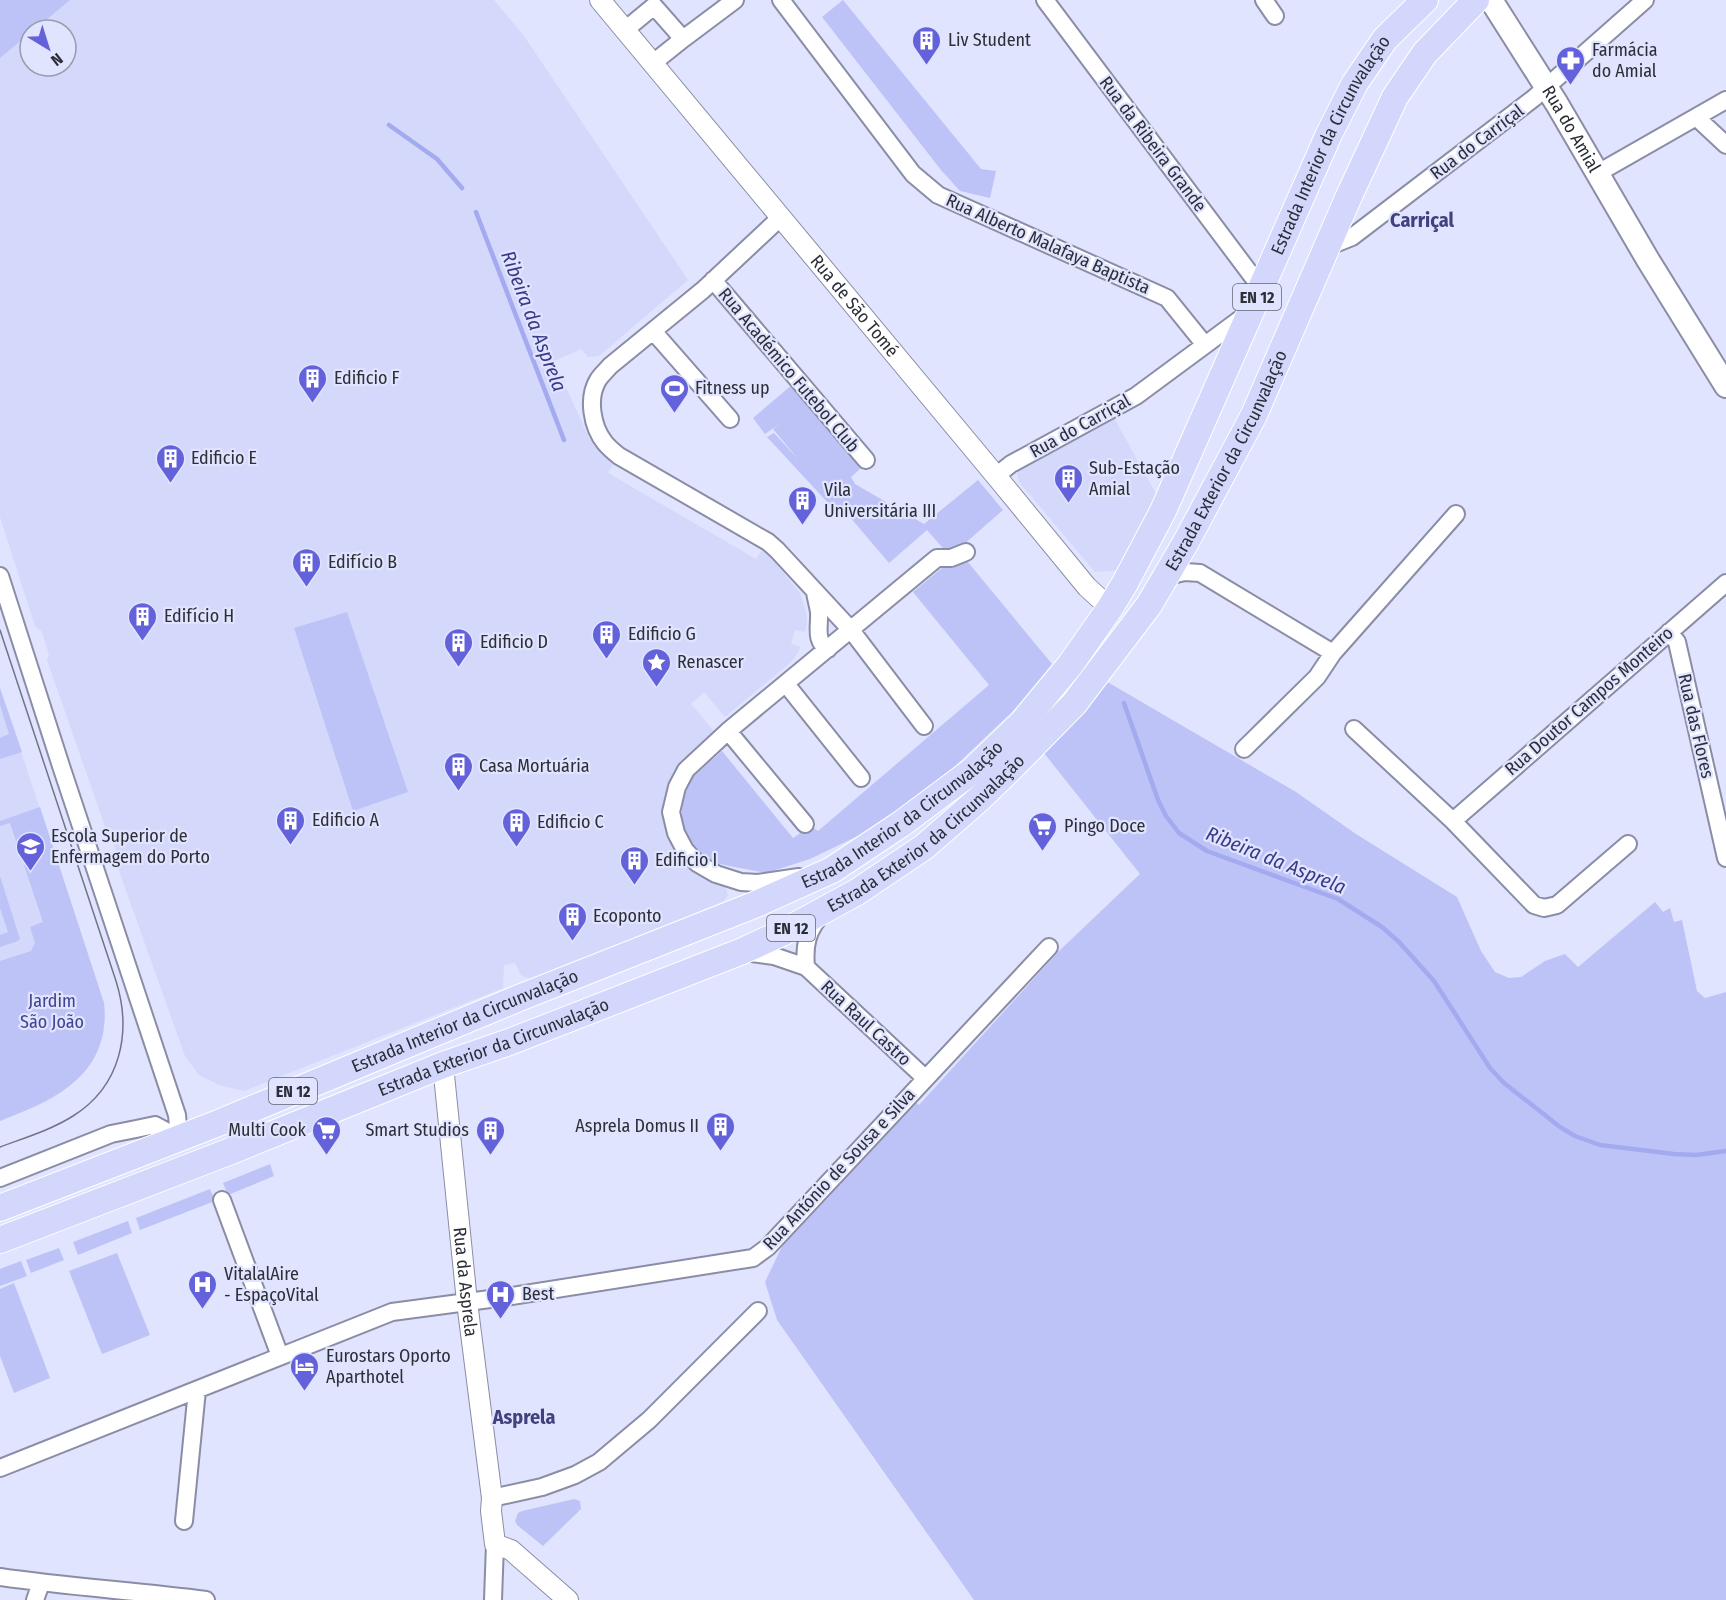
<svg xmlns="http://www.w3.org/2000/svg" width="1726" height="1600" viewBox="0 0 1726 1600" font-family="'Fira Sans Condensed',sans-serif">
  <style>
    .built { fill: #d4d8fa; fill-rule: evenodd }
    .green { fill: #bdc3f7 }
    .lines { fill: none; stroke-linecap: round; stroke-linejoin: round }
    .stream { stroke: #a3aaef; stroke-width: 4.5 }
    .minor-casing { stroke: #8a8da5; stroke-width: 20 }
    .tertiary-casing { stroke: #8a8da5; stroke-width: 22 }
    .secondary-casing { stroke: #8a8da5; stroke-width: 26 }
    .primary-casing { stroke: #fff; stroke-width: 28 }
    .minor { stroke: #fff; stroke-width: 16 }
    .tertiary { stroke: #fff; stroke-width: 20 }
    .secondary { stroke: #fff; stroke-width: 22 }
    .primary { stroke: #d3d7fb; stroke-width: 26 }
    .tram { stroke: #727585; stroke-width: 1.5 }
    .labels { text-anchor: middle; stroke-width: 4.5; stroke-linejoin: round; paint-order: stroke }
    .shield { fill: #e0e4fe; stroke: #626573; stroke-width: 1.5 }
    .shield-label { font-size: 16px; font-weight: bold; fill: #2c2e38 }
    .poi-label { font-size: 18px; fill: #2c2e38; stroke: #e0e4fe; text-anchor: start }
    .street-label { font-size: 18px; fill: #2c2e38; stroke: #e0e4fe }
    .park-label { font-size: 18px; fill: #424292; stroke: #e0e4fe }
    .neighbourhood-label { font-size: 20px; font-weight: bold; fill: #40427f; stroke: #e0e4fe }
    .water-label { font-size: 20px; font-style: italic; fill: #3a3988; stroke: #e0e4fe }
  </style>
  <rect width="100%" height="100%" fill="#e0e4fe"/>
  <path class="built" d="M0,0H494L524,36L688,280L599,356L588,357L581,349L554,361L589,438L600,453L613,464L608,473L756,559L762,550L772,559L800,593L806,612L807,622L805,632L795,630L791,644L801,647L797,654L791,662L725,717L704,692L691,704L717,735L682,765L666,796L665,829L673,850L691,869L724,885L728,895L724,901L531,980L521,975L515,963L504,965L503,988L244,1091L219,1085L199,1075L185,1056L119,871V864L114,844L109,838L47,660L49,655L42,632L35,626L0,517ZM30,30H66V66H30Z
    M1113,416L1156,494L1120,570L1095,572L1019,482L1017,474L1023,467Z
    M0,688L104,1003L105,1018L103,1035L97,1051L88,1067L76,1080L62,1092L46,1102L0,1121Z"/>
  <path class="green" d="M0,0H70L34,30H30V33L0,58Z
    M843,0L981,169L996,171L990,198L960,191L941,170L822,17Z
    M793,384L862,467L851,477L855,484L924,524L978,480L1003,510L954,553L948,554L927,530L889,563L849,516L842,518L767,437L774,433L799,460L773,429L782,422L765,434L753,418Z
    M967,561L1052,664L1013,711L952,769L899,810L864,833L810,859L766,873L729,866L704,860L693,850L684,834L681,817L683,803L687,789L693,777L722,751L793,838L811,826L818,831L989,685L913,592L947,564Z
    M347,612L408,792L353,811L294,628Z
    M1104,680L1296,792L1356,834L1457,897L1481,951L1495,972L1509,978L1521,977L1545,961L1565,954L1578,967L1655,902L1663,912L1670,908L1674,922L1682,920L1697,991L1705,998L1726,992V1600H974L777,1320L765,1282L787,1236L914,1101L919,1105L1059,951L1140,874L1044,753Z
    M0,688L22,752L0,759V738L9,734L0,705Z
    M40,807L104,1003C111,1074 57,1099 0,1121V961L31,951L35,943L30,927L43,922L10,823L0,826V821Z
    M0,876L20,939L18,941L0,947V935L8,932L0,908Z
    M270,1164L274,1176L228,1195L223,1183Z
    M210,1189L215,1201L140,1230L136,1218Z
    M128,1221L132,1233L78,1255L73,1242Z
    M59,1248L64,1260L31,1273L26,1260Z
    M117,1253L150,1335L102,1354L69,1271Z
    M21,1261L27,1276L0,1286V1269Z
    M14,1283L50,1378L14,1393L0,1356V1289Z
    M574,1499L580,1501L581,1509L543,1546L517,1525L515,1521L518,1513L522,1511Z"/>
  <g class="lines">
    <path class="stream" d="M389,125L437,159L462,188
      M476,212L564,440
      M1124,703L1158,800L1166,816L1179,833L1207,851L1338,899L1382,927L1399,942L1434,981L1490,1068L1504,1083L1560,1127L1575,1136L1600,1145L1674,1154L1696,1155L1726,1151"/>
    <defs>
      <path id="minor" d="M781,0L913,174L938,195L1167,298L1205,345
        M1045,0L1261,288
        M1264,0L1275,16
        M625,30L654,6L683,39L653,63
        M683,39L735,0
        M1696,117L1726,145
        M1598,173L1726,100
        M781,217L703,290L610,366C606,371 601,375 598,380C587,398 592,427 605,443C609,448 614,452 619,456L768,542L777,550L851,630L924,726
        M1327,247L1352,237L1534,98L1645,0
        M713,280L866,460
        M653,331L730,419
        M996,476L1011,464L1136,396L1247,314
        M0,576L61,766L166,1082L177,1115L179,1138
        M1167,576L1185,572L1200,573L1333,653L1317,677L1244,749
        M815,592C816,599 818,605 819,612C820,626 814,641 828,649
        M1669,632L1677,642L1726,858
        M1333,653L1456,514
        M786,684L861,778
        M1354,729L1453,821L1534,905L1544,908L1557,905L1628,844
        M728,731L805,824
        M1453,821L1726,583
        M799,877L758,883L741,882L716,874L697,863L685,850L676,833L671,812L677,787L686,770L728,731L937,558H951L966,552
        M744,952L774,956L806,967L925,1078
        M806,967C804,945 807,930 823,913
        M0,1178L111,1134L136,1129L155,1125L179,1138
        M222,1200L280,1356
        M0,1468L392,1312L505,1297L753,1258L768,1247L1049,947
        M492,1498L542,1487L575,1475L599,1462L649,1420L758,1311
        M184,1521L197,1390
        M0,1577C68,1587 138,1591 206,1600
        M35,1600L41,1583
        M493,1600L495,1544"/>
      <g id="tertiary">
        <path id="s1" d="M600,0L996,476L1087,587L1110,608"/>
        <path id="s2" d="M443,1065L467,1302L492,1498L491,1511L495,1544L511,1550L568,1600"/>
      </g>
      <g id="secondary">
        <path id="s3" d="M1491,0L1557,104L1648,260L1726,386"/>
      </g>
      <g id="primary">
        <path id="s4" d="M0,1208L221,1122L519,998L754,905L832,870L901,824L972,771L1022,723L1070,665L1110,608L1125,583L1163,511L1329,134L1355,83L1385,39L1425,0"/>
        <path id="s5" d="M0,1240L231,1151L443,1065L512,1041L740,952L782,933L857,892L924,847L978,800L1014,765L1074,704L1149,605L1186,542L1254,415L1349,196L1395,97L1425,53L1476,0"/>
      </g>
    </defs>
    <use href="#minor" class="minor-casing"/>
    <use href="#tertiary" class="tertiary-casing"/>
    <use href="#secondary" class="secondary-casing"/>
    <use href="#primary" class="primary-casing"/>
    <use href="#minor" class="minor"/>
    <use href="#tertiary" class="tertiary"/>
    <use href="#secondary" class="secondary"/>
    <use href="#primary" class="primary"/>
    <path class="tram" d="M0,630L116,981C132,1032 121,1086 73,1116C51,1130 24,1138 0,1147"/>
  </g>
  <defs>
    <symbol id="building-pin" viewBox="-11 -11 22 30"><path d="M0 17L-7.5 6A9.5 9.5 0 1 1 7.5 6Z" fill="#6362da" stroke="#e0e4fe"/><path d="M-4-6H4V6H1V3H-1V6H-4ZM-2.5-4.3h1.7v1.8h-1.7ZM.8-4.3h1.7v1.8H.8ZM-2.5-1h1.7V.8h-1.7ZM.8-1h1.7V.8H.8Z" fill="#fff"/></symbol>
    <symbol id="pharmacy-pin" viewBox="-11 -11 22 30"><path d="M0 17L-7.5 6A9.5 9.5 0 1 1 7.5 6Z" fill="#6362da" stroke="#e0e4fe"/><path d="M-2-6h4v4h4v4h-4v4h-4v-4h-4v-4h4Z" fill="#fff"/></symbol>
    <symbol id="stadium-pin" viewBox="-11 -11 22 30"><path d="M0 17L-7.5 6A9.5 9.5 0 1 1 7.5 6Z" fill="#6362da" stroke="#e0e4fe"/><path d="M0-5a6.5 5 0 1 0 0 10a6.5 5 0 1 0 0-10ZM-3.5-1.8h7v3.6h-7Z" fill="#fff"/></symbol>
    <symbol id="sight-pin" viewBox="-11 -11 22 30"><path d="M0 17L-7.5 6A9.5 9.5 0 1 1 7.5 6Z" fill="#6362da" stroke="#e0e4fe"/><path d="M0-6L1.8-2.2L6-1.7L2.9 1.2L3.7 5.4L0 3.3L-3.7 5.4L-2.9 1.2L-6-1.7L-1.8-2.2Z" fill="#fff"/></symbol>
    <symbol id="supermarket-pin" viewBox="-11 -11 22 30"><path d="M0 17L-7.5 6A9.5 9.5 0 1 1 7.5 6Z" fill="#6362da" stroke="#e0e4fe"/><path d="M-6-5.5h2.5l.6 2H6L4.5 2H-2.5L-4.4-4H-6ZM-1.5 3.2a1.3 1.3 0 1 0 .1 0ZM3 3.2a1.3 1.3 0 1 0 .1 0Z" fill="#fff"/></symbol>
    <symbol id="university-pin" viewBox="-11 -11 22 30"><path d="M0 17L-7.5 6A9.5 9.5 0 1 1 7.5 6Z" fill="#6362da" stroke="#e0e4fe"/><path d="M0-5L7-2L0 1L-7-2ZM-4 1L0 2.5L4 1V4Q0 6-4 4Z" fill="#fff"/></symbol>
    <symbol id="hospital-pin" viewBox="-11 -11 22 30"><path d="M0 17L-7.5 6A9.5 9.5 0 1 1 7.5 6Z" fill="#6362da" stroke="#e0e4fe"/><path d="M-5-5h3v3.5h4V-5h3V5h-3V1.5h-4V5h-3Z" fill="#fff"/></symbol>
    <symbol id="hotel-pin" viewBox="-11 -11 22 30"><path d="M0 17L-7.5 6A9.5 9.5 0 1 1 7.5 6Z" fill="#6362da" stroke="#e0e4fe"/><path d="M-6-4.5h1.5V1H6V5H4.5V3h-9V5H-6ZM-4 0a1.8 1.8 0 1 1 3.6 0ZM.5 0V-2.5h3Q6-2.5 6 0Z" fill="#fff"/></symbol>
  </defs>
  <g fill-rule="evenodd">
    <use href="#building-pin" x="910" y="24" width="33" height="45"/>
    <use href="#pharmacy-pin" x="1554" y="44" width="33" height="45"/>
    <use href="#building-pin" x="296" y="362" width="33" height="45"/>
    <use href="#stadium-pin" x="658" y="372" width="33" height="45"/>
    <use href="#building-pin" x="154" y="442" width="33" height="45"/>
    <use href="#building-pin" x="1052" y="462" width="33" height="45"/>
    <use href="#building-pin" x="786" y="484" width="33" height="45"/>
    <use href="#building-pin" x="290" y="546" width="33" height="45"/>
    <use href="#building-pin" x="126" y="600" width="33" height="45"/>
    <use href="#building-pin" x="590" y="618" width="33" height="45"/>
    <use href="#building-pin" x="442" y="626" width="33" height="45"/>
    <use href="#sight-pin" x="640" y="646" width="33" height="45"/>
    <use href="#building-pin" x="442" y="750" width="33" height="45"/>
    <use href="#building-pin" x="274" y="804" width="33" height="45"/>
    <use href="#building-pin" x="500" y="806" width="33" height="45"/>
    <use href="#supermarket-pin" x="1026" y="810" width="33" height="45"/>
    <use href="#university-pin" x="14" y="830" width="33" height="45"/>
    <use href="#building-pin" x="618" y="844" width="33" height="45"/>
    <use href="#building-pin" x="556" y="900" width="33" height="45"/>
    <use href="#building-pin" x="704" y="1110" width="33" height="45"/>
    <use href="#supermarket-pin" x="310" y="1114" width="33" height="45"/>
    <use href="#building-pin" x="474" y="1114" width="33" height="45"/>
    <use href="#hospital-pin" x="186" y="1268" width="33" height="45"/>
    <use href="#hospital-pin" x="484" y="1278" width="33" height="45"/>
    <use href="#hotel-pin" x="288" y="1350" width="33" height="45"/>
  </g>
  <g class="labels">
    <g class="shield">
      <rect x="1233" y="284" width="48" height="26" rx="4.5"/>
      <rect x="767" y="915" width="48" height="26" rx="4.5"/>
      <rect x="269" y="1078" width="48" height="26" rx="4.5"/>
    </g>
    <g class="shield-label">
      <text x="1257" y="303">EN 12</text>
      <text x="791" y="934">EN 12</text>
      <text x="293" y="1097">EN 12</text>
    </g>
    <g class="poi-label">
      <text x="948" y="46">Liv Student</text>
      <text x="1592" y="56">Farmácia<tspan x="1592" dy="21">do Amial</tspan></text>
      <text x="334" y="384">Edificio F</text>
      <text x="695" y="394">Fitness up</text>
      <text x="191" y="464">Edificio E</text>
      <text x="1089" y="474">Sub-Estação<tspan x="1089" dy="21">Amial</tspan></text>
      <text x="824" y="496">Vila<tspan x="824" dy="21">Universitária III</tspan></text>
      <text x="328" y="568">Edifício B</text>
      <text x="164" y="622">Edifício H</text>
      <text x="628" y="640">Edificio G</text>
      <text x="480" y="648">Edificio D</text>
      <text x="677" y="668">Renascer</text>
      <text x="479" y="772">Casa Mortuária</text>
      <text x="312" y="826">Edificio A</text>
      <text x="537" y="828">Edificio C</text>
      <text x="1064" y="832">Pingo Doce</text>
      <text x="51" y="842">Escola Superior de<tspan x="51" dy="21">Enfermagem do Porto</tspan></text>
      <text x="655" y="866">Edificio I</text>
      <text x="593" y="922">Ecoponto</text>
      <text x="699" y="1132" text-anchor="end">Asprela Domus II</text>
      <text x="306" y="1136" text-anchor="end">Multi Cook</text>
      <text x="469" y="1136" text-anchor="end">Smart Studios</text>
      <text x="224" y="1280">VitalalAire<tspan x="224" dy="21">- EspaçoVital</tspan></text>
      <text x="522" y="1300">Best</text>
      <text x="326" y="1362">Eurostars Oporto<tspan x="326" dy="21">Aparthotel</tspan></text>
    </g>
    <g class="street-label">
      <text dy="6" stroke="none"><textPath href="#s3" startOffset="152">Rua do Amial</textPath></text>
      <text transform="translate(1477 142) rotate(-37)" y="6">Rua do Carriçal</text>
      <text transform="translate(1153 144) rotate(53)" y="6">Rua da Ribeira Grande</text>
      <text dy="6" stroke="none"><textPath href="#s4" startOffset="1797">Estrada Interior da Circunvalação</textPath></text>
      <text transform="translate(1048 244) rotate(24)" y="6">Rua Alberto Malafaya Baptista</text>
      <text dy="6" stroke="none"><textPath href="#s1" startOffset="398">Rua de São Tomé</textPath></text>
      <text transform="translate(789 370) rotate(50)" y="6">Rua Académico Futebol Club</text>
      <text transform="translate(1080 426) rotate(-29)" y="6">Rua do Carriçal</text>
      <text dy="6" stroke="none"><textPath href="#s5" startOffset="1502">Estrada Exterior da Circunvalação</textPath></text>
      <text transform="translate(1589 701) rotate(-41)" y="6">Rua Doutor Campos Monteiro</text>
      <text transform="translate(1696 726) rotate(77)" y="6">Rua das Flores</text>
      <text dy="6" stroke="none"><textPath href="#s4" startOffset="987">Estrada Interior da Circunvalação</textPath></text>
      <text dy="6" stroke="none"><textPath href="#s5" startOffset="1016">Estrada Exterior da Circunvalação</textPath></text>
      <text dy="6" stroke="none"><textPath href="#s4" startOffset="501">Estrada Interior da Circunvalação</textPath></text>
      <text transform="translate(866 1023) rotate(43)" y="6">Rua Raul Castro</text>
      <text dy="6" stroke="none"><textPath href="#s5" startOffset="530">Estrada Exterior da Circunvalação</textPath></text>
      <text transform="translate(839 1169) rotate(-47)" y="6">Rua António de Sousa e Silva</text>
      <text dy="6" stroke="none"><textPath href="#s2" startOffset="218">Rua da Asprela</textPath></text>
    </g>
    <g class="park-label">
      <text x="52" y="1007">Jardim<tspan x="52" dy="21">São João</tspan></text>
    </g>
    <g class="neighbourhood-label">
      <text x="1422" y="227">Carriçal</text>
      <text x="524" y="1424">Asprela</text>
    </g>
    <g class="water-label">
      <text transform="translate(534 321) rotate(69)" y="7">Ribeira da Asprela</text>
      <text transform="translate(1276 860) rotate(22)" y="7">Ribeira da Asprela</text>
    </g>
  </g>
  <g transform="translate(48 48) rotate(142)"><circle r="28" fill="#e0e4fe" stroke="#989baf" stroke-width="1.5"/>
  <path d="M0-4.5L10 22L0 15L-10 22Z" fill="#6362da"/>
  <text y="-9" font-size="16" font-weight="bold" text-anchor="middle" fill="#2c2e38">N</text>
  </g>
</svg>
